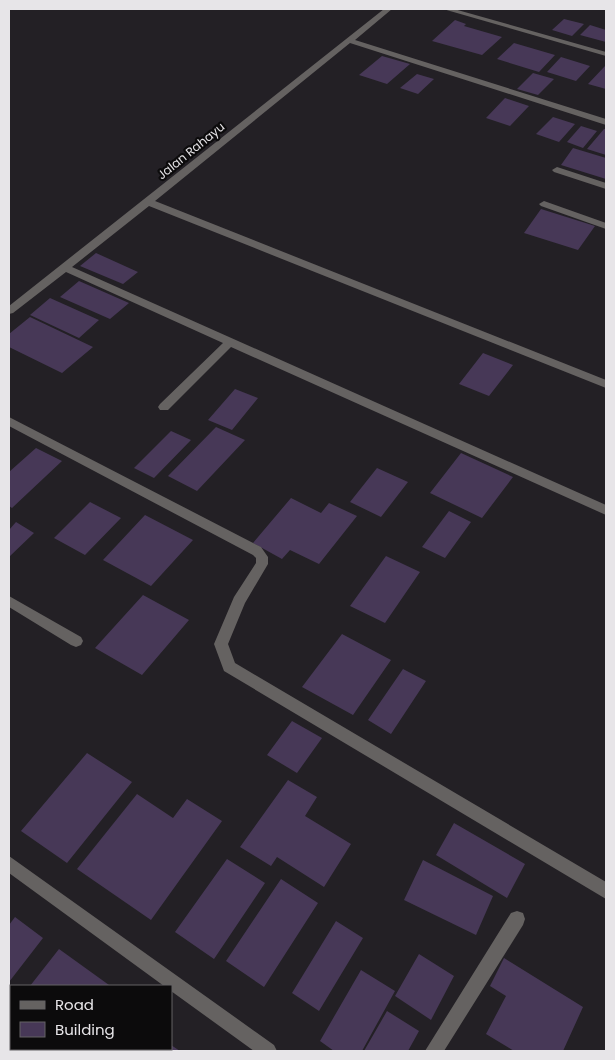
<svg xmlns="http://www.w3.org/2000/svg" width="615" height="1060" viewBox="0 0 615 1060" font-family="Poppins,sans-serif">
  <style>
    .building { fill: #473857 }
    .lines { fill: none; stroke-linecap: round; stroke-linejoin: round }
    .minor { fill: #656261; fill-rule: evenodd }
    .labels { text-anchor: middle; stroke-width: 4.5; stroke-linejoin: round; paint-order: stroke }
    .far-street-label { font-size: 12px; fill: #e7e5e8; stroke: #0c0b0c }
  </style>
  <rect width="100%" height="100%" fill="#232025"/>
  <path class="building" d="M564,19L584,24L572,36L552,30Z
    M455,20L466,24L464,26L502,37L482,55L432,41Z
    M590,25L606,30V42L580,35Z
    M514,43L555,55L539,72L497,59Z
    M382,56L410,64L387,84L359,75Z
    M561,57L590,66L576,81L547,72Z
    M605,66H606V89L588,84Z
    M533,73L554,79L538,95L517,89Z
    M417,74L434,79L418,94L400,88Z
    M505,98L529,106L510,126L486,118Z
    M553,117L575,124L559,142L536,134Z
    M581,126L597,131L583,148L567,142Z
    M604,129H606V155L587,149Z
    M573,148L606,158V179L561,165Z
    M541,209L595,226L578,250L524,233Z
    M96,253L138,272L123,284L80,266Z
    M79,281L129,303L110,319L60,297Z
    M50,298L99,320L79,338L30,315Z
    M30,317L93,347L62,373L9,347V334Z
    M483,353L513,365L489,396L459,384Z
    M235,389L258,398L232,430L208,420Z
    M216,427L245,440L197,491L168,476Z
    M171,431L191,440L154,478L134,468Z
    M36,448L62,461L12,508L9,506V472Z
    M461,453L513,477L482,518L430,493Z
    M377,468L408,482L381,517L350,502Z
    M291,498L321,513L329,503L357,516L319,564L290,550L282,559L253,543Z
    M90,502L121,518L85,555L54,538Z
    M449,511L471,522L445,558L422,547Z
    M145,515L193,540L151,586L103,560Z
    M16,522L34,533L9,557V530Z
    M386,556L420,572L385,623L350,606Z
    M143,595L189,620L142,675L95,648Z
    M342,634L391,660L353,715L302,687Z
    M403,669L426,681L391,734L368,720Z
    M292,721L322,738L297,773L267,755Z
    M87,753L132,782L67,863L21,831Z
    M288,780L317,797L305,816L351,844L324,887L277,857L271,866L240,847Z
    M137,794L173,818L187,799L222,821L151,920L77,869Z
    M454,823L525,864L507,898L436,855Z
    M227,859L265,883L214,959L175,932Z
    M423,860L493,896L476,935L404,900Z
    M281,879L318,903L264,987L226,961Z
    M15,917L43,938L9,982V925Z
    M336,921L363,938L319,1011L292,993Z
    M59,949L109,985L108,986H30Z
    M419,954L454,976L431,1020L395,996Z
    M504,958L583,1007L563,1051H514L486,1034L506,996L490,986Z
    M361,970L395,991L362,1051H334L320,1041Z
    M11,1011V1049H63L61,1051H9V1014Z
    M387,1011L419,1031L408,1051H364Z
    M171,1045L180,1051H123L125,1049H171Z"/>
  <g class="lines">
    <path class="minor" d="M384,9H392L355,40L606,119V125L350,43L155,201L606,380V388L149,206L72,267L606,505V515L231,347L168,410H160L158,407L160,404L223,343L66,272L13,313L9,314V306Z
      M443,9H454L606,52V56Z
      M557,167L606,183V189L554,172L552,170Z
      M544,201L606,223V229L541,206L539,204Z
      M9,417L261,547L268,557V564L245,603L228,644L235,663L606,882V899L224,671L214,644L234,597L256,563V558L253,555L9,426Z
      M9,596L81,637L83,641L81,645L76,647L71,645L9,607Z
      M9,856L274,1045L277,1051H254L171,991V986H164L9,873Z
      M517,911L523,913L525,919L523,925L444,1051H425L511,913Z"/>
  </g>
  <g class="labels">
    <g class="far-street-label">
      <text transform="translate(191 151) rotate(-39)" y="4">Jalan Rahayu</text>
    </g>
  </g>
  <rect width="615" height="1060" fill="none" stroke="#e7e5e8" stroke-width="20"/>
  <rect x="10" y="985" width="162" height="65" fill="#0c0b0c" stroke="#646264"/>
  <rect x="20" y="1001" width="25" height="8" fill="#656261" stroke="#646264"/>
  <text x="55" y="1010" font-size="15" fill="#e7e5e8">Road</text>
  <rect x="20" y="1022" width="25" height="15" fill="#473857" stroke="#646264"/>
  <text x="55" y="1035" font-size="15" fill="#e7e5e8">Building</text>
</svg>
